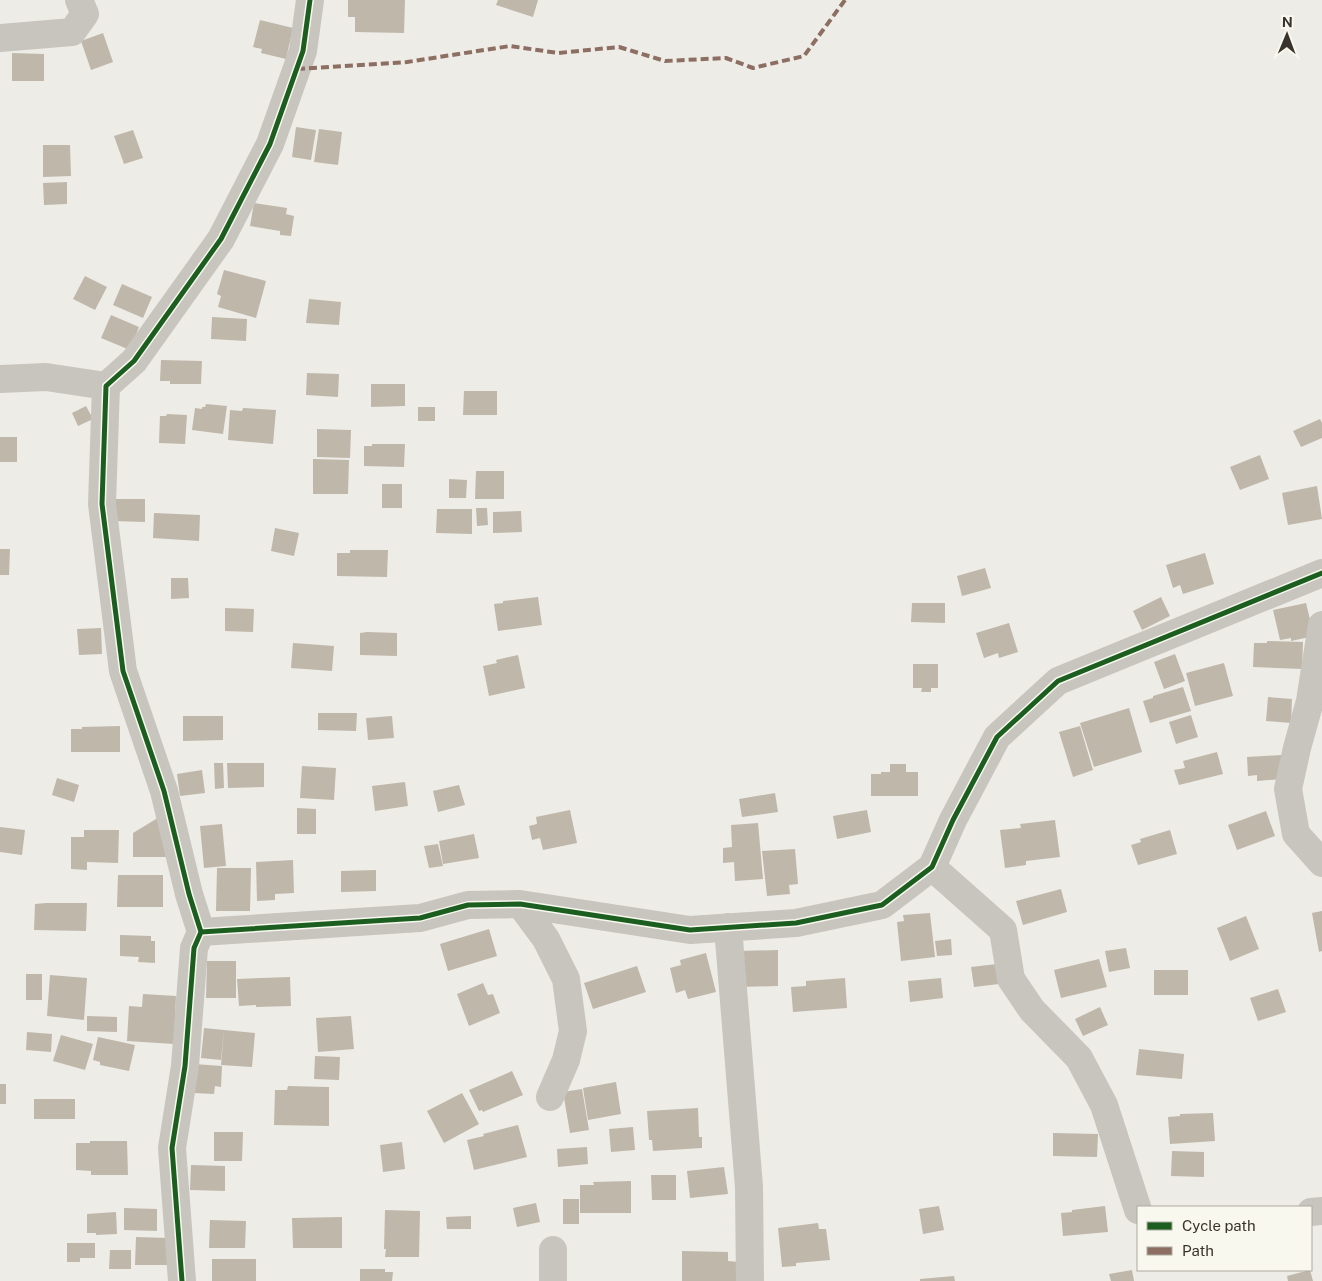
<svg xmlns="http://www.w3.org/2000/svg" width="1322" height="1281" viewBox="0 0 1322 1281" font-family="'Public Sans',sans-serif">
  <style>
    .building { fill: #bfb7aa }
    .lines { fill: none; stroke-linecap: round; stroke-linejoin: round }
    .minor { stroke: #c7c5be; stroke-width: 28 }
    .quiet { stroke: #8d6e63; stroke-width: 4; stroke-dasharray: 8 4; stroke-linecap: butt }
    .cycleway-casing { stroke: #f9f8ee; stroke-width: 8 }
    .cycleway { stroke: #1b5e20; stroke-width: 5 }
  </style>
  <rect width="100%" height="100%" fill="#eeece6"/>
  <path class="building" d="M348,0H405L404,33L355,32V17H348Z
    M498,0H538L533,17L496,5Z
    M260,20L293,28L286,59L261,53L262,49L253,47Z
    M103,33L113,62L91,70L81,41Z
    M12,53L44,54V81H12Z
    M296,127L316,130L311,160L292,157Z
    M319,129L342,132L338,165L314,162Z
    M133,130L143,158L124,164L114,136Z
    M43,145H70L71,176L43,177Z
    M67,182V204L44,205L43,183Z
    M254,203L287,208L286,214L294,216L291,236L280,235V231L250,226Z
    M224,270L266,281L256,318L218,307L221,296L217,294Z
    M85,276L107,287L95,310L73,299Z
    M122,284L152,297L143,318L113,305Z
    M309,299L341,302L339,325L306,323Z
    M111,315L139,327L130,350L101,338Z
    M212,317L247,319L246,341L211,339Z
    M161,360L202,361L201,384H170V381H160Z
    M307,373L339,374L338,397L306,395Z
    M371,384H405V406L371,407Z
    M464,391H497V415H463Z
    M206,404L227,406L223,434L192,430L195,408L202,409V407H205Z
    M86,406L93,419L78,426L72,413Z
    M418,407H435V421H418Z
    M243,408L276,410L273,444L228,440L230,410L242,411Z
    M167,414L187,415L185,444L159,443L160,416H166Z
    M1320,419L1322,423V438L1301,447L1293,431Z
    M317,429L351,430L350,458L317,457Z
    M0,437H17V462H0Z
    M372,444H405L404,467L364,466V446H372Z
    M1260,455L1269,479L1240,490L1230,467Z
    M313,459L349,460L348,494H313Z
    M476,471H504V499H475Z
    M449,479L467,480L466,498H449Z
    M382,484H402V508H382Z
    M1317,486L1322,519L1288,525L1282,493Z
    M113,499H145V522L113,521Z
    M476,508H487L488,525L477,526Z
    M437,509H472V534L436,533Z
    M521,511L522,532L493,533V512Z
    M154,513L200,515L199,541L153,538Z
    M275,528L299,533L294,556L271,551Z
    M0,549H10L9,575H0Z
    M350,550H388L387,577L337,576V553H350Z
    M1205,553L1214,584L1183,594L1180,585L1173,588L1166,565Z
    M985,568L991,588L962,596L957,576Z
    M171,578H188L189,598L171,599Z
    M538,597L542,625L498,631L494,604L503,603V601Z
    M1161,597L1170,616L1142,630L1133,611Z
    M912,603H945V623L911,622Z
    M1306,603L1314,636L1291,641V638L1280,640L1273,610Z
    M225,608L254,609L253,632L225,631Z
    M1009,623L1018,652L999,658L998,653L984,658L976,633Z
    M101,628L102,654L79,655L77,629Z
    M367,632L397,633V656L360,655V633Z
    M1267,641L1303,642L1302,669L1253,667L1254,643H1267Z
    M293,643L334,646L332,671L291,668Z
    M1175,654L1185,681L1164,689L1154,662Z
    M518,655L525,688L489,696L483,666L497,663L496,660Z
    M1224,663L1233,696L1195,706L1186,673Z
    M913,664H938V688H931V692H921L922,688H913Z
    M1183,687L1191,711L1150,723L1143,701L1153,698V696Z
    M1268,697L1292,699L1291,723L1266,721Z
    M1129,708L1142,752L1094,767L1080,723Z
    M318,713H357L356,731L318,730Z
    M1191,715L1198,737L1176,744L1169,722Z
    M183,716H223V740L183,741Z
    M392,716L394,738L368,740L366,718Z
    M120,726V752H71V729H82V727Z
    M1080,726L1093,770L1073,777L1059,732Z
    M1217,752L1223,774L1179,785L1174,770L1185,768L1183,761Z
    M1282,755L1283,779L1257,781V775L1248,776L1247,757Z
    M214,763H223L224,788L215,789Z
    M227,763H264V787L228,788Z
    M890,764H906V772H918V796H871V774H881V772H890Z
    M302,766L336,768L334,800L300,798Z
    M202,770L205,793L180,796L177,774Z
    M57,778L79,785L74,802L52,795Z
    M405,782L408,806L375,811L372,786Z
    M459,785L465,805L438,812L433,791Z
    M775,793L778,812L742,817L739,799Z
    M297,808L316,809V834H297Z
    M570,810L577,843L543,850L540,838L532,840L529,826L537,824L536,817Z
    M867,810L871,832L837,839L833,816Z
    M1266,811L1275,836L1237,850L1228,825Z
    M161,816L172,857H133V833Z
    M1055,820L1060,857L1026,861V865L1005,868L1000,830L1021,828L1020,824Z
    M758,823L763,879L735,881L734,862L723,863V848L732,847L731,825Z
    M222,824L226,866L204,868L200,826Z
    M0,827L25,830L22,855L0,852Z
    M84,830H119L118,863L87,862V870L71,869V837H84Z
    M1170,830L1177,854L1138,865L1131,845L1141,842L1140,839Z
    M474,834L479,858L443,864L439,841Z
    M438,844L443,866L429,868L424,846Z
    M795,849L798,884L789,885L790,894L767,896L762,851Z
    M293,860L294,893L275,894V900L257,901L256,862Z
    M217,868H251L250,911H216Z
    M376,870V891L341,892V871Z
    M118,875H163V907H117Z
    M1061,889L1067,912L1023,925L1016,901Z
    M46,903H87L86,931L34,930L35,904Z
    M1322,911V951L1319,952L1312,913Z
    M930,913L935,957L901,961L897,922L904,921L903,915Z
    M1246,916L1259,949L1230,961L1217,928Z
    M489,929L497,956L448,971L440,944Z
    M120,935L151,936V941H155V963L138,962L139,957L120,956Z
    M951,939L952,955L937,956L935,941Z
    M1126,948L1130,968L1109,972L1105,951Z
    M778,950V986L739,987L738,951Z
    M706,953L716,992L688,999L685,990L676,993L670,968L681,965L680,960Z
    M1099,959L1107,987L1061,998L1054,970Z
    M207,961H236V998H206Z
    M997,964L999,984L974,987L971,967Z
    M637,966L646,992L593,1009L584,983Z
    M1154,970H1188V995H1154Z
    M26,974H42V1000H26Z
    M50,975L87,978L84,1020L47,1016Z
    M290,977L291,1006L256,1007V1005L239,1006L237,979Z
    M845,978L847,1008L793,1012L791,987L806,986V981Z
    M941,978L943,998L910,1002L908,981Z
    M483,983L488,995L493,994L500,1013L469,1026L457,994Z
    M1278,989L1286,1012L1258,1021L1250,998Z
    M143,994L176,996L174,1044L127,1041L129,1006L142,1007Z
    M1100,1007L1108,1025L1083,1036L1075,1019Z
    M87,1016L117,1017V1032L87,1031Z
    M351,1016L354,1049L318,1052L316,1018Z
    M204,1028L224,1030L221,1060L201,1058Z
    M224,1030L255,1033L252,1067L221,1065Z
    M27,1032L52,1034L51,1052L26,1050Z
    M61,1035L93,1044L85,1070L53,1061Z
    M98,1037L135,1045L129,1071L100,1065V1062L93,1060Z
    M1139,1049L1184,1054L1182,1079L1136,1075Z
    M315,1056L340,1057L339,1080L314,1079Z
    M194,1064L222,1066L221,1087L215,1086L214,1094L193,1093Z
    M512,1071L523,1095L483,1112L482,1110L479,1111L469,1090Z
    M616,1082L621,1114L588,1120L583,1088Z
    M0,1084H6V1104H0Z
    M288,1086L329,1087V1126L274,1125L275,1090H287Z
    M582,1089L589,1130L570,1133L563,1092Z
    M462,1093L479,1124L444,1143L427,1111Z
    M34,1099H75V1119H34Z
    M698,1108L699,1137H702V1148L653,1151L652,1140H649L647,1111Z
    M1213,1113L1215,1141L1170,1144L1168,1117L1180,1116V1114Z
    M518,1125L527,1157L474,1170L467,1140L484,1136L483,1134Z
    M633,1127L635,1150L611,1152L609,1129Z
    M214,1132H243L242,1161H214Z
    M1053,1133L1098,1134L1097,1157L1053,1156Z
    M90,1141H127L128,1175H91V1171L76,1170V1143H90Z
    M402,1142L405,1169L383,1172L380,1145Z
    M587,1147L588,1164L558,1167L557,1149Z
    M1172,1151L1204,1152V1177L1171,1176Z
    M191,1165L225,1166V1191L190,1190Z
    M724,1167L728,1194L690,1198L687,1171Z
    M651,1175H676V1200H652Z
    M631,1181V1213H580V1185H594L593,1182Z
    M563,1199H579V1224H563Z
    M536,1203L540,1222L517,1227L513,1208Z
    M939,1206L944,1230L923,1234L919,1209Z
    M1105,1206L1108,1232L1063,1236L1061,1213L1072,1212V1210Z
    M124,1208L157,1209V1231L124,1230Z
    M385,1210L420,1211L419,1257H385L386,1249H384Z
    M116,1212L117,1234L96,1235V1233H87V1214Z
    M471,1216V1229H447L446,1217Z
    M342,1217V1248H293L292,1218Z
    M210,1220L246,1221L245,1248H209Z
    M818,1223L819,1229H826L830,1260L796,1263V1266L782,1267L778,1228Z
    M136,1237L169,1238V1265H135Z
    M67,1243H95V1258H80V1262H67Z
    M110,1250H131V1269H109Z
    M682,1251L728,1252V1261L739,1262L738,1281H682Z
    M212,1259H256V1281H212Z
    M360,1269H385V1272H393L392,1281H360Z
    M1132,1270L1134,1281H1111L1109,1274Z
    M1310,1270L1313,1281H1288L1287,1276Z
    M954,1276L955,1281H920V1279Z"/>
  <g class="lines">
    <path class="minor" d="M0,38L72,32L85,14L79,0
      M0,379L46,377L106,386
      M1322,625L1310,701L1297,748L1288,789L1296,834L1322,863
      M932,867L1003,930L1011,979L1032,1010L1079,1058L1104,1105L1138,1210
      M520,904L546,939L566,979L573,1031L566,1060L550,1097
      M728,927L749,1187L750,1281
      M201,932L420,918L468,905L520,904L690,930L796,923L882,905L932,867L953,820L997,737L1058,681L1322,573
      M1311,1212L1322,1211
      M553,1250V1281
      M182,1281L172,1148L185,1066L194,948L201,932L189,894L164,791L123,671L102,504L106,386L134,361L221,239L270,144L303,51L310,0"/>
    <path class="quiet" d="M297,69L407,62L510,46L558,53L619,47L665,61L726,58L753,68L804,56L845,0"/>
    <defs>
      <path id="cycleway" d="M201,932L420,918L468,905L520,904L690,930L796,923L882,905L932,867L953,820L997,737L1058,681L1322,573
        M182,1281L172,1148L185,1066L194,948L201,932L189,894L164,791L123,671L102,504L106,386L134,361L221,239L270,144L303,51L310,0"/>
    </defs>
    <use href="#cycleway" class="cycleway-casing"/>
    <use href="#cycleway" class="cycleway"/>
  </g>
  <rect x="1137" y="1206" width="175" height="65" fill="#f9f8ee" stroke="#acaaa0"/>
  <rect x="1147" y="1222" width="25" height="8" fill="#1b5e20" stroke="#acaaa0"/>
  <text x="1182" y="1231" font-size="15" fill="#38342c">Cycle path</text>
  <rect x="1147" y="1247" width="25" height="8" fill="#8d6e63" stroke="#acaaa0"/>
  <text x="1182" y="1256" font-size="15" fill="#38342c">Path</text>
  <g transform="translate(1287 35) rotate(1)" stroke="#f9f8ee" stroke-width="4" paint-order="stroke">
  <path d="M0-4L9 19L0 12L-9 19Z" fill="#38342c"/>
  <text y="-8" font-size="14" font-weight="bold" text-anchor="middle" fill="#38342c">N</text>
  </g>
</svg>
